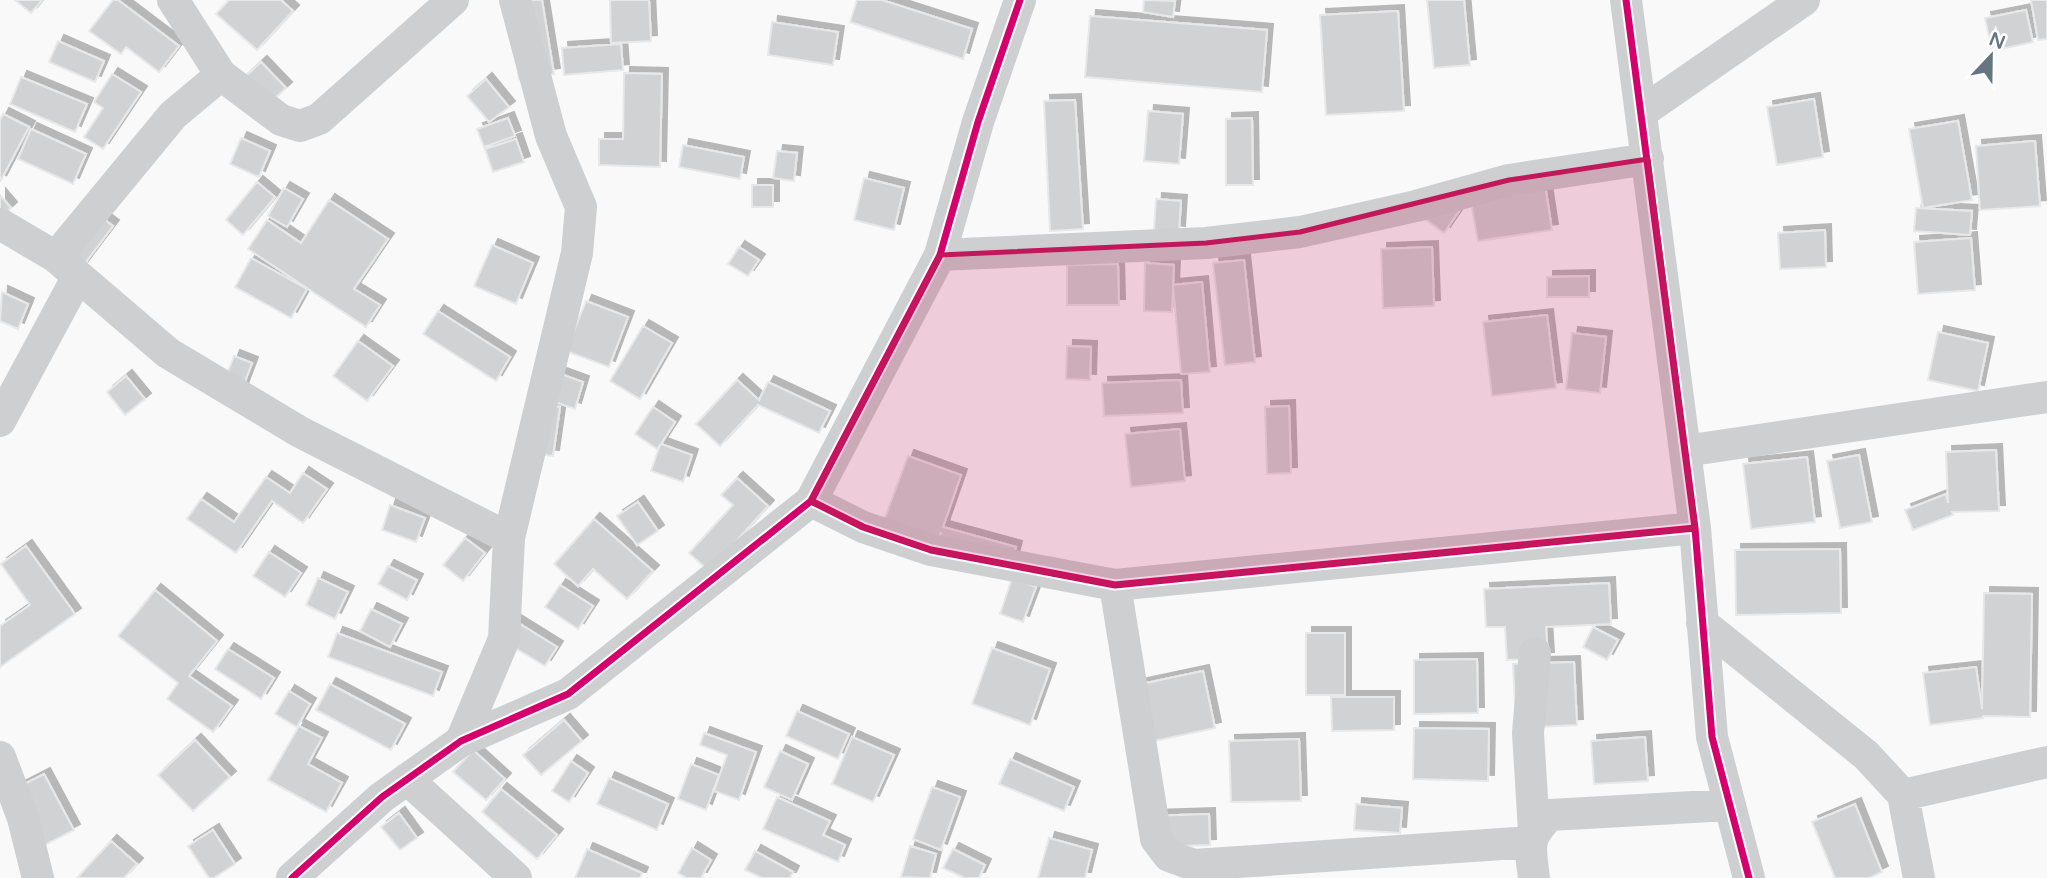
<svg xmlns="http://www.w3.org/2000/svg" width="2047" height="878" viewBox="0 0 2047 878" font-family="'Varela Round',sans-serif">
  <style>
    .building { fill: #d0d2d3; stroke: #e8e8e8; stroke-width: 2; filter: url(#shadow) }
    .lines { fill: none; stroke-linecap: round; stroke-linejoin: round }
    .street { stroke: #cecfd0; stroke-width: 32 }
    .cycleway-casing { stroke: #fff; stroke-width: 11 }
    .cycleway { stroke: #d6006c; stroke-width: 7 }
    .marked { fill: #c2185b; fill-opacity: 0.2; stroke: #c2185b; stroke-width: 5; stroke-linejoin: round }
  </style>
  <defs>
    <filter id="shadow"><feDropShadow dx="6" dy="-6" stdDeviation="0" flood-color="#0004"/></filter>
  </defs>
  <rect width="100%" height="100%" fill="#f9f9f9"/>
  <path class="building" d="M15,0H42L31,13Z
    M113,0H118L179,46L159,72L126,47L121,54L89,31Z
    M229,0H281L293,11L257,50L216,14Z
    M507,0H542L554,74L519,79Z
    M610,0H649L651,41L611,43Z
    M857,0H882L972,29L963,59L850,22Z
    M1144,0L1175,1L1173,17L1143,12Z
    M1427,0H1464L1470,65L1434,68Z
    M2031,0H2047V39L2038,40Z
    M2026,10L2033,42L1992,51L1985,18Z
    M1398,11L1404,111L1326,115L1320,15Z
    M1090,16L1267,30L1262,92L1085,77Z
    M772,22L838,32L833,65L768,55Z
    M58,41L104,61L95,82L49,62Z
    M621,44L623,70L564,75L562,48Z
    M261,62L286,88L259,113L234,87Z
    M624,73L662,74L660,167L599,165V139H623Z
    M112,74L141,92L103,149L84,137L103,108L94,102Z
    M21,77L87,104L75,132L10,104Z
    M486,79L509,107L489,122L467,96Z
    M1814,99L1823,157L1777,165L1767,107Z
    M1075,100L1083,229L1050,231L1044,101Z
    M1148,111L1183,114L1179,164L1144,161Z
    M3,114L29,127L0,182V120Z
    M508,118L515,136L484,147L477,129Z
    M1252,118L1253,185H1226V119Z
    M1958,121L1972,200L1923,208L1909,129Z
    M31,129L86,154L73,184L18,159Z
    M241,138L270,151L259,177L230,164Z
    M516,139L524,162L493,172L485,149Z
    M2035,141L2040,206L1980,210L1976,146Z
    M683,145L744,157L740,179L679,167Z
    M777,151L797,153L794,181L773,178Z
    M864,178L904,188L894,230L854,220Z
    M257,182L275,197L243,235L226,220Z
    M752,185H773V207H752Z
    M1545,185L1552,230L1478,241L1470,197Z
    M284,188L303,199L287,227L268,216Z
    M0,195L11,208L0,218Z
    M1439,198L1459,211L1444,233L1425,219Z
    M1156,199L1181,201L1179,232L1154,230Z
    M329,200L388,239L354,289L380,305L366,327L248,249L267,220L301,243Z
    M1916,208L1972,211L1970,235L1914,231Z
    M90,209L113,226L82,267L59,250Z
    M1825,230L1826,267L1780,269L1778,233Z
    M1971,238L1975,290L1918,294L1914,242Z
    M492,245L533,263L516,304L474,286Z
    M739,247L759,260L748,276L728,264Z
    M1432,247L1434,306L1383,308L1381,249Z
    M251,258L307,289L291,318L235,287Z
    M1244,260L1255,362L1225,365L1213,263Z
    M1145,263L1174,265L1172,312L1144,311Z
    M1118,264L1119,305H1067V265Z
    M1589,276V297H1547V277Z
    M1202,282L1210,372L1181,374L1173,285Z
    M2,292L28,304L18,329L0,321Z
    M586,301L628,317L609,367L566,351Z
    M438,311L510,357L496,381L423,334Z
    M1547,315L1556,388L1492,396L1483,322Z
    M643,326L672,343L640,399L610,381Z
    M1938,332L1988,343L1978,391L1928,380Z
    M1572,333L1606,337L1600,393L1566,389Z
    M358,341L393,366L367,401L333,376Z
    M1067,346L1091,347L1090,380L1066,379Z
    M234,356L252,363L241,392L223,385Z
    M547,369L583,382L575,409L538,396Z
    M126,376L145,399L125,415L107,392Z
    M737,380L759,400L768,382L830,411L819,433L758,405L720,446L696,424Z
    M1181,380L1183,413L1104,416L1102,383Z
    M533,404L560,407L553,456L525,452Z
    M1289,406L1291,473L1267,474L1265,407Z
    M653,407L675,422L661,444L692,455L683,482L651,471L660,445L657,449L635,434Z
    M1180,429L1185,481L1131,487L1125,434Z
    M1996,450L1999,511L1952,512L1953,515L1913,530L1905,510L1946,494L1948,503L1946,452Z
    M1859,455L1872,522L1840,528L1827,461Z
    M908,456L961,475L943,527L1016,547L1010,570L936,550L941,532L936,545L882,526Z
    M1807,457L1815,522L1751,529L1743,464Z
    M303,473L327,489L303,523L272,501L236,553L187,519L201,499L234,522L266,477L290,493Z
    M737,478L768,506L709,571L689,553L733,505L721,495Z
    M638,502L658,531L637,545L617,516Z
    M390,505L425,518L416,542L382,530Z
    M594,519L653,571L627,599L593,569L578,586L554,564Z
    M465,538L485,553L463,581L443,565Z
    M26,546L75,614L0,667V626L30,605L1,564Z
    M1840,549L1841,613L1736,615L1735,550Z
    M269,552L301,573L285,597L253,576Z
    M388,566L417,580L407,600L378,584Z
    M318,578L348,592L335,619L306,605Z
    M1012,578L1036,587L1023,622L1000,614Z
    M1609,583L1611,624L1546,627L1548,658L1507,660L1505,627H1486L1484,589Z
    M560,585L593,606L578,629L545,607Z
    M155,590L217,641L189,676L232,706L213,732L167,699L178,683L118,636Z
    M1984,593L2032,594L2030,717L1983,716V718L1930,725L1923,673L1976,667L1982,709Z
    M371,609L402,624L390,647L360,631Z
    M512,619L557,647L545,666L500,639Z
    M1593,627L1618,640L1607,660L1583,647Z
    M337,633L442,672L433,696L328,657Z
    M1306,633H1345V695H1306Z
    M992,648L1050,669L1030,725L972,704Z
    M228,649L274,678L261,699L215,669Z
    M1477,659L1478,713L1414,714V660Z
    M1574,662L1577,725L1516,728L1513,664Z
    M1203,671L1215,728L1145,743L1132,686Z
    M330,684L405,724L391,750L316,710Z
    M289,691L310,704L297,727L275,714Z
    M1331,697H1394V730L1332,731Z
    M797,711L849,734L838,759L786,736Z
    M564,720L582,741L541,775L523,755Z
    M299,726L322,738L308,764L342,783L326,812L268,780Z
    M1414,728L1489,729L1488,781L1413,779Z
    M704,733L756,752L739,800L714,791L727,755L700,745Z
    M852,737L894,755L873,802L832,784Z
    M1645,737L1648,781L1594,784L1591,741Z
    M1299,739L1301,801L1231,802L1229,741Z
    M195,740L230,777L193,811L158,775Z
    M473,750L505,779L486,800L453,772Z
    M780,751L808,764L792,800L764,787Z
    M1010,759L1074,787L1064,811L999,784Z
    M571,761L588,773L569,802L552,791Z
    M691,764L719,775L706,810L678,799Z
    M44,774L74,830L41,847L11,791Z
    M609,778L668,804L657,830L597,804Z
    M932,787L960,797L941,850L913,839Z
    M501,789L557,835L537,859L482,812Z
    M777,797L830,821L823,835L845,845L838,862L763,829Z
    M1356,804L1402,808L1400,833L1354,830Z
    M1855,804L1882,872L1869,878H1835L1812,822Z
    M399,813L417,838L400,850L381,827Z
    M1209,814L1210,845L1150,847L1148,816Z
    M213,830L235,864L214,878H209L188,846Z
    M1049,838L1092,850L1085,878H1038Z
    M111,841L137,864L124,878H77Z
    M910,846L936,854L930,878L901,877Z
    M692,848L711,860L701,878H687L678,873Z
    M587,849L642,873L640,878H575Z
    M953,849L985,865L979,878H965L943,868Z
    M755,851L793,872L790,878H762L745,870Z"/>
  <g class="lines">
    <path class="street" d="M173,0L221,75L281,120L300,126L319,119L453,0
      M1626,0L1695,528L1712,737L1749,878
      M1642,112L1804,0
      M0,224L56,257L168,353L300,432L509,538
      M940,255L1206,243L1300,232L1416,206L1509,180L1648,159
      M56,257L173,115L221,75
      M0,421L77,278
      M1685,451L2047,397
      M811,501L863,527L931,550L1115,585L1695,528
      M1115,585L1156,839L1169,856L1194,865L1531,842
      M1702,623L1866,755L1903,795L1919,878
      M461,741L504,639L509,538L577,253L581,207L551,136L515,0
      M0,757L23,818L38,878
      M407,779L516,878
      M1903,795L2047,762
      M1534,831L1528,733L1535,653
      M292,878L382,797L461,741L568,694L811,501L940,255L978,122L1020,0
      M1534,878C1530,845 1526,839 1550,815L1729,805"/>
    <defs>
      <path id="cycleway" d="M1626,0L1695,528L1712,737L1749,878
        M811,501L863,527L931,550L1115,585L1695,528
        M292,878L382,797L461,741L568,694L811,501L940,255L978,122L1020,0"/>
    </defs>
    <use href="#cycleway" class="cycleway-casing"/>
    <use href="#cycleway" class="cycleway"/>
  </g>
  <path class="marked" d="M1648,159L1695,528L1115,585L931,550L863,527L811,501L940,255L1206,243L1300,232L1509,180Z"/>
  <g transform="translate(1991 56) rotate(22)" stroke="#ffffff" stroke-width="5" paint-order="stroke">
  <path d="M0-5L12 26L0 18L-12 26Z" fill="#657683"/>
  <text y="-10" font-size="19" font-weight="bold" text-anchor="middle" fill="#657683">N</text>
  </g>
</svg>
